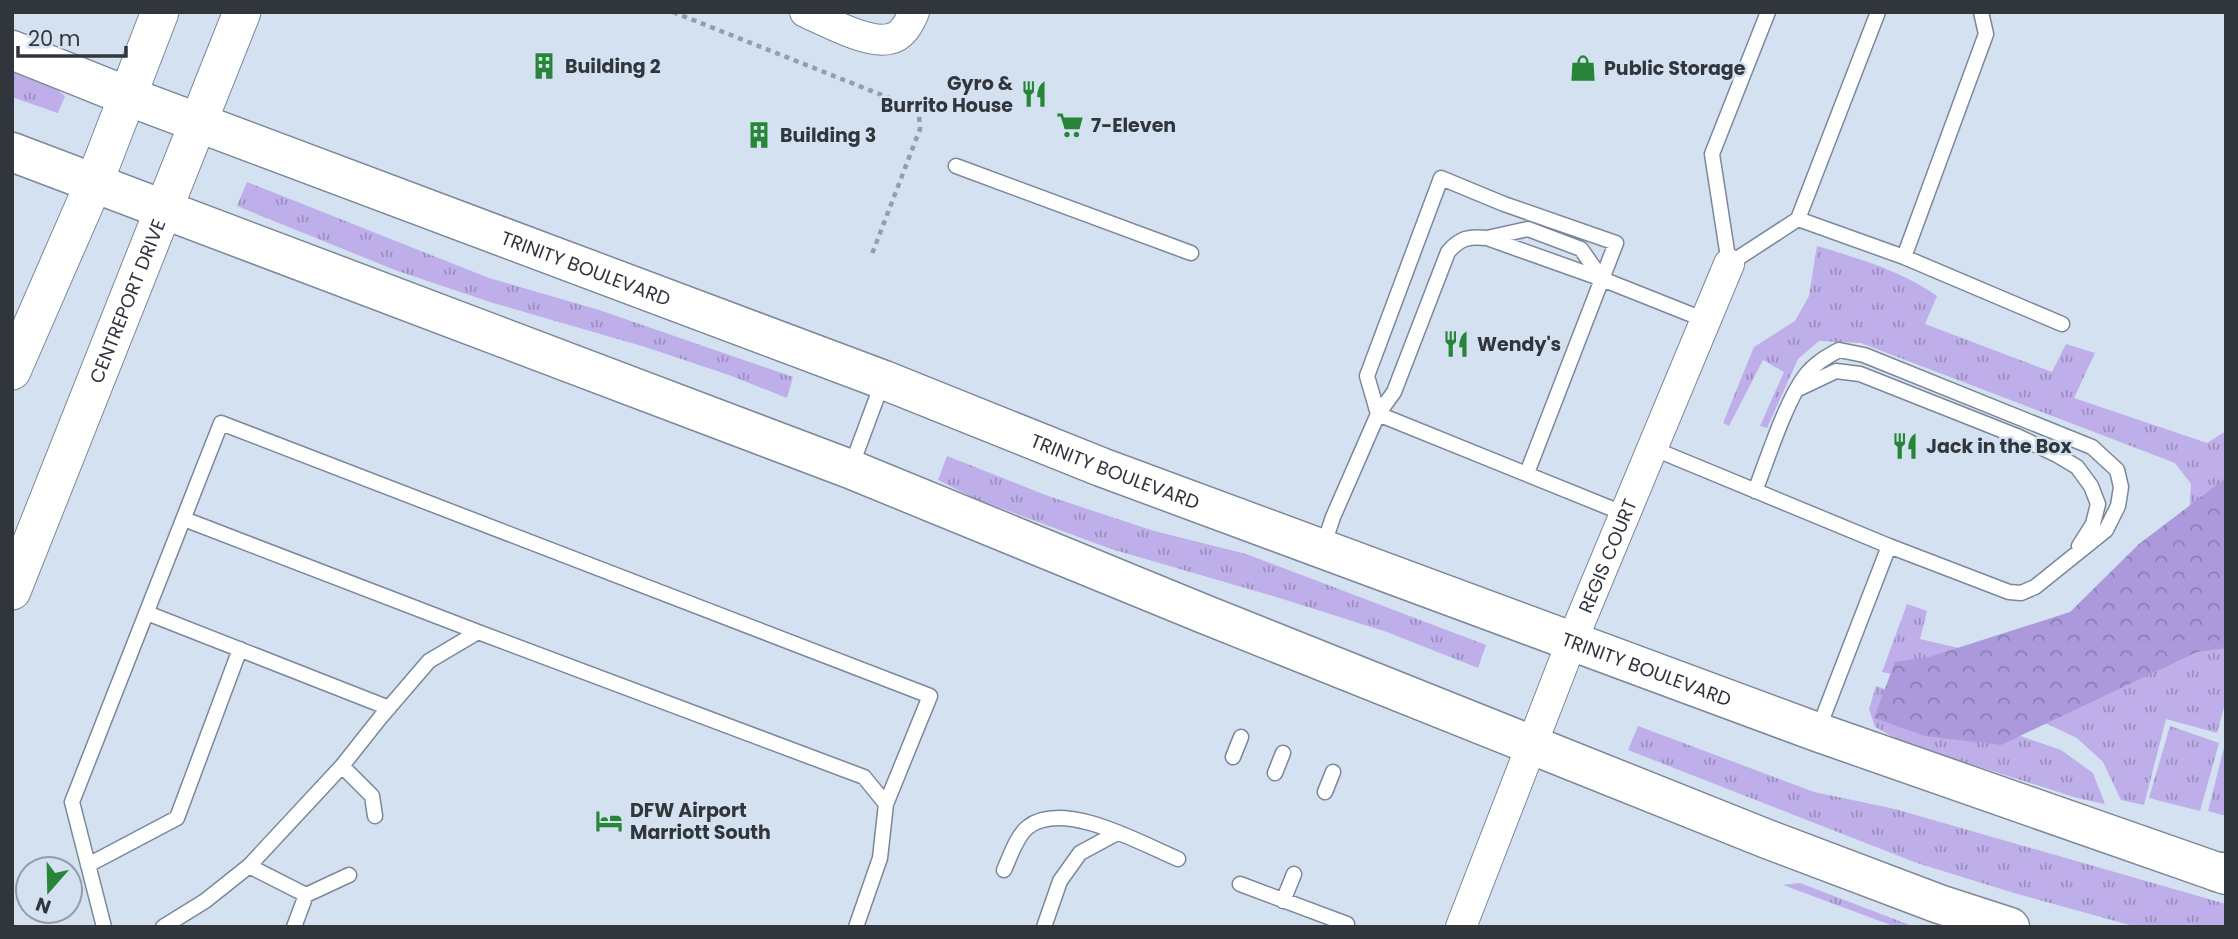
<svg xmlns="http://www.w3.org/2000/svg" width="2238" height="939" viewBox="0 0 2238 939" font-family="Poppins,sans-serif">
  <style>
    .grass { fill: url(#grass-tufts) }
    .forest { fill: url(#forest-crowns) }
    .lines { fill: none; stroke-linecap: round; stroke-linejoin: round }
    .service-casing { stroke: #7c8897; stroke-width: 17 }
    .minor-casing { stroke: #7c8897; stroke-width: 32 }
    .tertiary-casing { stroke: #7c8897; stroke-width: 39 }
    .secondary-casing { stroke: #7c8897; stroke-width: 41 }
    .motorway-casing { stroke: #7c8897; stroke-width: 41 }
    .path { stroke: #939eaa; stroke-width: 4.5; stroke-dasharray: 5 5; stroke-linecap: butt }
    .service { stroke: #fff; stroke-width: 14 }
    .minor { stroke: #fff; stroke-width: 30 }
    .tertiary { stroke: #fff; stroke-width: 37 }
    .secondary { stroke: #fff; stroke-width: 38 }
    .motorway { stroke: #fff; stroke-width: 38 }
    .labels { text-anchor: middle; stroke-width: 5; stroke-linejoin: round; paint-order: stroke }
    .poi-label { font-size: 19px; font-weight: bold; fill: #31363d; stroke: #d3e1f1; text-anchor: start }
    .street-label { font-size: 19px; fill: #31363d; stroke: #d3e1f1 }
  </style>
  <defs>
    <pattern id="grass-tufts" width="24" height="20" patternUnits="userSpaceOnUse" patternTransform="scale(1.75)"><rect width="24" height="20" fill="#beaee9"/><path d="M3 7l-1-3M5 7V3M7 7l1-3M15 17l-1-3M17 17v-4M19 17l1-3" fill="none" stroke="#9b8ebe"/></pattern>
    <pattern id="forest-crowns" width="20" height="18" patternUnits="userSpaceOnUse" patternTransform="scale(1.75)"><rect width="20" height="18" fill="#ab99db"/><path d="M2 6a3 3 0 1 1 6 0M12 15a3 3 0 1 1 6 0" fill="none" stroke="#8c7eb3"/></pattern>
  </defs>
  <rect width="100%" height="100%" fill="#d3e1f1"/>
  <path class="grass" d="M12,69L48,83L65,96L58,113L12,97Z
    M247,182L489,278L599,310L793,377L787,398L729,375L642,346L490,302L395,270L237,206Z
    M1817,246C1857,258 1902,271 1937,296L1925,324L2052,372L2066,344L2095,353L2074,398L2207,443L2226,431V700L2217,733L2166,719L2144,805L2121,800L2103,762L2077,738L1978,691L1882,672L1907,604L1927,611L1920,639L1967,650L2026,645L2188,534L2191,484L2175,463L1861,343L1819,341L1798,359L1767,428L1760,426L1784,372L1763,360L1729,426L1723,423L1754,347L1795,321L1809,296Z
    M947,456L1048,496L1154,531L1246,554L1486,645L1478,668L1387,632L1273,596L1111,549L976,499L938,480Z
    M1876,686L2061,750L2093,773L2105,804L2077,798L1905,743L1875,727L1869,709Z
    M1638,726L1814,792L1895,809L2226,904V927H2137L2014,893L1917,863L1628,750Z
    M2170,726L2219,743L2200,811L2149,798Z
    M2226,739V816L2208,811Z
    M1800,883L1915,927H1896L1783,885Z"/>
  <path class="forest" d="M2226,478V648L2197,652L2001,745L1925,736L1874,718L1895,662L1929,657L2070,612L2139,544Z"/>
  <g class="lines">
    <defs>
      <path id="service" d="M1768,12L1712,154L1729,264L1798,219L1878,12
        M1981,12L1986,34L1904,257L2062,324
        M956,166L1191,253
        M1798,219L1904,257
        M1487,238L1528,229L1581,249L1602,279
        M1798,389L1836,371L1860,374L2019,437L2057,455L2077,467L2091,486L2098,504L2093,524L2079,546
        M1652,448L1889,546L1818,730
        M851,467L883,381
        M1527,473L1602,279
        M1755,491C1768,458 1785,403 1805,376C1814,364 1826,357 1839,350L1864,355L2092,447L2117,470L2121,487L2118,506L2106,530L2035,587L2021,593L2009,592L1889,546
        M1625,514L1378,414L1367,376L1441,178L1504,204L1616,243L1602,279L1705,320
        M184,519L478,632
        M1323,547L1333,517L1378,414L1394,392L1448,252C1460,238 1469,236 1487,238L1602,279
        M147,613L389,708
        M1233,757L1241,737
        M342,766L372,796L375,816
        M1275,773L1283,753
        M1325,792L1333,772
        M88,865L177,818L240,649
        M249,866L306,895L349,875
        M1004,870C1010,857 1017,835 1028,827C1064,799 1142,844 1178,859
        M1240,884L1347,924
        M1283,901L1294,874
        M104,927L72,802L221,423L930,696L886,804
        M163,927L205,901L249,866L342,766L380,718L429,661L478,632L864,777L886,804L880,858L856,927
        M294,927L306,895
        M1044,927L1060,881L1080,853L1117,833"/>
      <g id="minor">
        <path d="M805,12C826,21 867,44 889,39C902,37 909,24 914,12"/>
        <path id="s1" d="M1461,927L1572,641L1729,264"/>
      </g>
      <g id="tertiary">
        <path d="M12,371L94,183L160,12"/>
        <path id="s2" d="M12,591L242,12"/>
      </g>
      <g id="secondary">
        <path id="s3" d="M12,50L127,96L884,380L1101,467L1817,732L2226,875"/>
        <path d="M12,152L850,469L1204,614L1767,839L1939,904L2010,927"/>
      </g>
      <path id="motorway" d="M2217,872H2226"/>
    </defs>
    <use href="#service" class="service-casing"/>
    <use href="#minor" class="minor-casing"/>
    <use href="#tertiary" class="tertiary-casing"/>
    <use href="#secondary" class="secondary-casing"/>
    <use href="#motorway" class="motorway-casing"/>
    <path class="path" d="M673,12L912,107L919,114L920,129L872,254"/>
    <use href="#service" class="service"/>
    <use href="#minor" class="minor"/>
    <use href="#tertiary" class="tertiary"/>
    <use href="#secondary" class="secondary"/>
    <use href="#motorway" class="motorway"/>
  </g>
  <defs>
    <symbol id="building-bare" viewBox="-9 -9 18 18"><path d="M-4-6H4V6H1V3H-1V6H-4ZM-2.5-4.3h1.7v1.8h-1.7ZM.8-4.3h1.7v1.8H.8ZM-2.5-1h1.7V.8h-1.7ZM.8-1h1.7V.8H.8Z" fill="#268537" stroke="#d3e1f1" stroke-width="2.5" paint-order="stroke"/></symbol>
    <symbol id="shop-bare" viewBox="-9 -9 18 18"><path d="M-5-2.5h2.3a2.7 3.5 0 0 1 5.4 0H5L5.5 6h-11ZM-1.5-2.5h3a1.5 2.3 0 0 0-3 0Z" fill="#268537" stroke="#d3e1f1" stroke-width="2.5" paint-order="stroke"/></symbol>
    <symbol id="restaurant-bare" viewBox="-9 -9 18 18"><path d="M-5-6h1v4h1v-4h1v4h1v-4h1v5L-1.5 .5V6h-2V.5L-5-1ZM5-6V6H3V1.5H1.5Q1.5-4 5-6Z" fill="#268537" stroke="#d3e1f1" stroke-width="2.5" paint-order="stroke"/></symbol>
    <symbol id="supermarket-bare" viewBox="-9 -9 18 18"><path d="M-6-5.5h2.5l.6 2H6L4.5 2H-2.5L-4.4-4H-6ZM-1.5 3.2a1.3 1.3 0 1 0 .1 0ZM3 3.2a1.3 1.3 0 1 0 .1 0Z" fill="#268537" stroke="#d3e1f1" stroke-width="2.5" paint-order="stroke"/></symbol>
    <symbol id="hotel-bare" viewBox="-9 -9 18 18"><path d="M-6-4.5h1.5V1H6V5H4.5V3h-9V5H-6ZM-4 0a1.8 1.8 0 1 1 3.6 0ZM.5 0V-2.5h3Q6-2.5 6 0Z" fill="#268537" stroke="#d3e1f1" stroke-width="2.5" paint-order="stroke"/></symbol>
  </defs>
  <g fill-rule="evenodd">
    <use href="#building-bare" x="525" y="47" width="38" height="38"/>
    <use href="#shop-bare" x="1564" y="49" width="38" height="38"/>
    <use href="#restaurant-bare" x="1015" y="75" width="38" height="38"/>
    <use href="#supermarket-bare" x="1051" y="106" width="38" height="38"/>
    <use href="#building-bare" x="740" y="116" width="38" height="38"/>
    <use href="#restaurant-bare" x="1437" y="325" width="38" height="38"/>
    <use href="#restaurant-bare" x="1886" y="427" width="38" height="38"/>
    <use href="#hotel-bare" x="590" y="802" width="38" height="38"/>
  </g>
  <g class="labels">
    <g class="poi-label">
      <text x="565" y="73">Building 2</text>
      <text x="1604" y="75">Public Storage</text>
      <text x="1013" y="90" text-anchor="end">Gyro &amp;<tspan x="1013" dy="22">Burrito House</tspan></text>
      <text x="1091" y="132">7-Eleven</text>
      <text x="780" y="142">Building 3</text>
      <text x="1477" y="351">Wendy's</text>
      <text x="1926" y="453">Jack in the Box</text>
      <text x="630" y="817">DFW Airport<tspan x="630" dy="22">Marriott South</tspan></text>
    </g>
    <g class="street-label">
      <text dy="7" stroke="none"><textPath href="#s3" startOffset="614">TRINITY BOULEVARD</textPath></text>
      <text dy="7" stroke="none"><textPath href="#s2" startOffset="312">CENTREPORT DRIVE</textPath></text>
      <text dy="7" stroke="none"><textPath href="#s3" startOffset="1181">TRINITY BOULEVARD</textPath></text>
      <text dy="7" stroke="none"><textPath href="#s1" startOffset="399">REGIS COURT</textPath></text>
      <text dy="7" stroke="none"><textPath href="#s3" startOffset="1748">TRINITY BOULEVARD</textPath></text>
    </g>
  </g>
  <rect width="2238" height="939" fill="none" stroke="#31363d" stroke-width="28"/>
  <g transform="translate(49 890) rotate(200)"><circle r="33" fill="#d3e1f1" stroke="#929da9" stroke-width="2"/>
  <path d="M0-5L12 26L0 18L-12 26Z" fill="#268537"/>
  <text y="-10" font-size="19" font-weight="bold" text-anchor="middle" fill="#31363d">N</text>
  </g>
  <path d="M18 46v10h108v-10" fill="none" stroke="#31363d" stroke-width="3.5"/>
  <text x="28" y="46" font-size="21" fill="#31363d" stroke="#d3e1f1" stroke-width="5" paint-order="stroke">20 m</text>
</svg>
